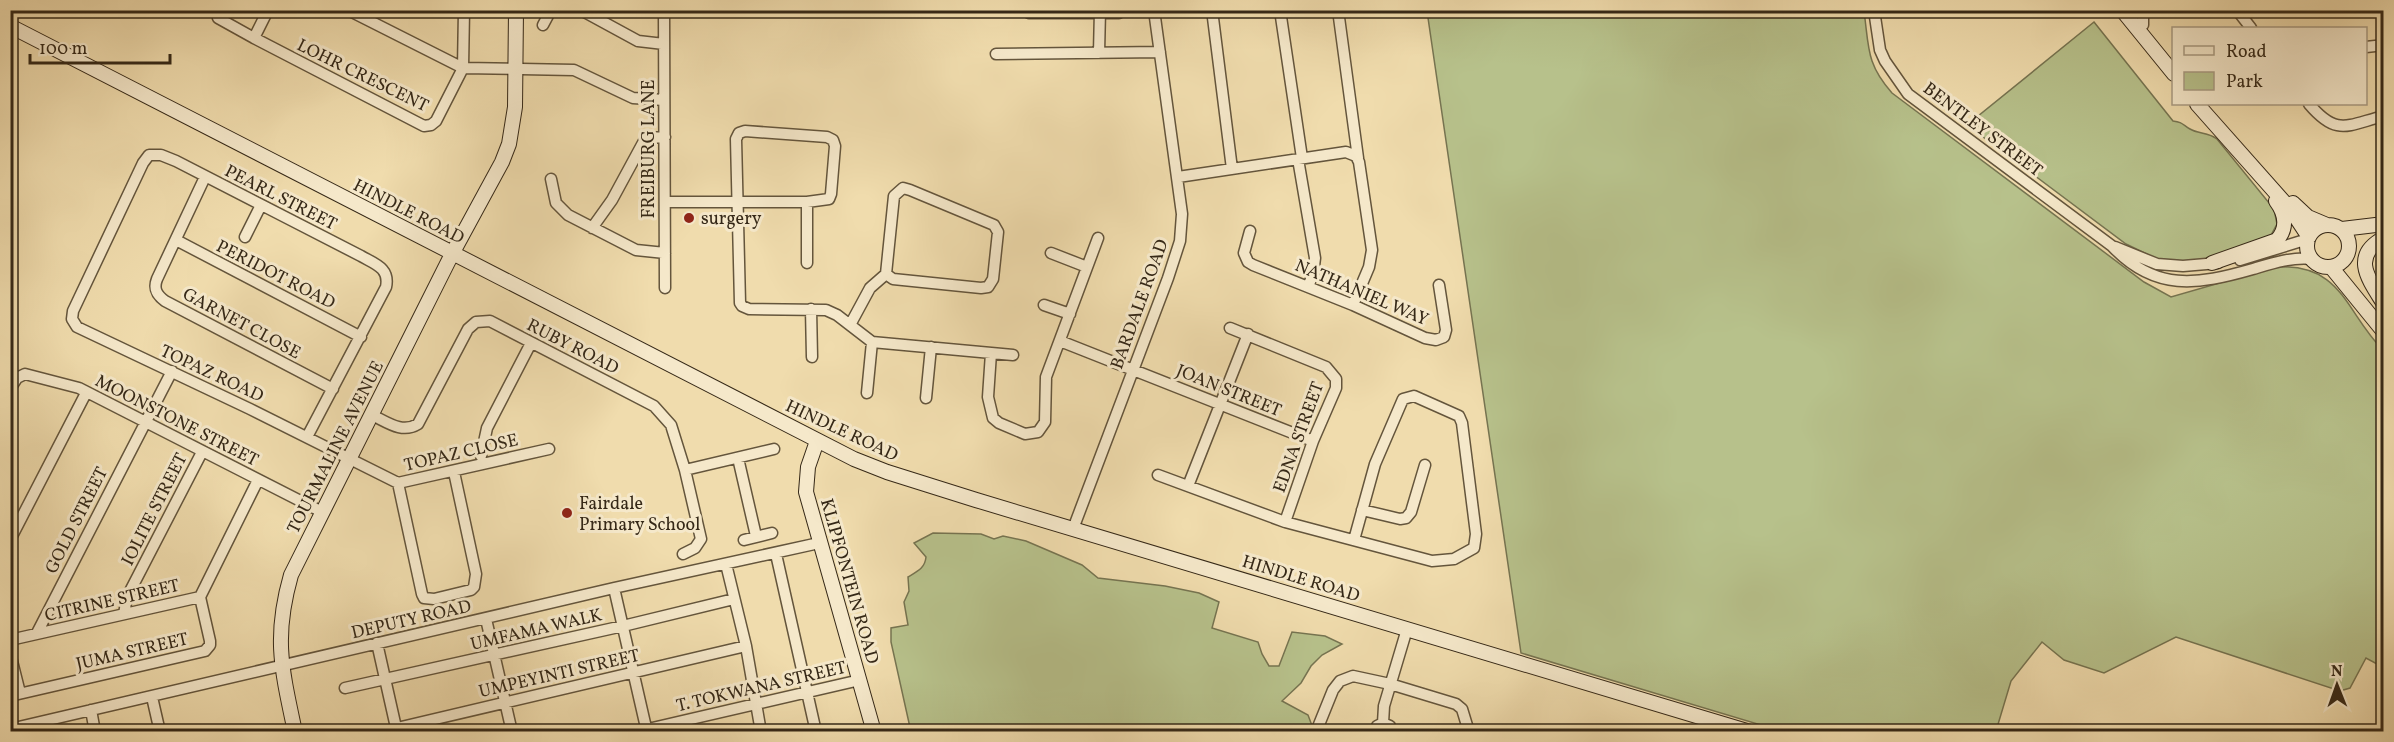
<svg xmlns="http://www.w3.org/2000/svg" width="2394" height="742" viewBox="0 0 2394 742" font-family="Vollkorn,serif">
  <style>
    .green { fill: #b7c18b; stroke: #767451; stroke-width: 1.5 }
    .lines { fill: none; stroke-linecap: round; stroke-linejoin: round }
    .street-casing { stroke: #64553c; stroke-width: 13 }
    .secondary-casing { stroke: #352817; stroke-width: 16 }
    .street { stroke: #f5e8ca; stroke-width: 10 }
    .secondary { stroke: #f5e8ca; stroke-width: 14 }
    .poi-dot { fill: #8f2418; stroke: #f5e8ca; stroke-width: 2 }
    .labels { text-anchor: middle; stroke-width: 6; stroke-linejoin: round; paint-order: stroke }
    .street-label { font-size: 18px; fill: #352817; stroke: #f5e8ca }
    .poi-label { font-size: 18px; fill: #352817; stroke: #f5e8ca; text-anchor: start }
  </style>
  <rect width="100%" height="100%" fill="#f0dcad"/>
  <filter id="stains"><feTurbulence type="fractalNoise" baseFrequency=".00333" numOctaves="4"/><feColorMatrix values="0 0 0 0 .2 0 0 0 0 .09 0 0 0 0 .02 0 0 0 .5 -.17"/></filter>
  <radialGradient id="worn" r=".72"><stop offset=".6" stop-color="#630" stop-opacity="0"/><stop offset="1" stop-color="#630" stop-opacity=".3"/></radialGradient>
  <path class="green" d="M1427,11H1864C1869,47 1866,64 1892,93L2144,282L2171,297L2275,267C2343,263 2345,312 2383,350L2384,653L2377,664L2366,658L2350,688L2340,691L2176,637L2104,673L2064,660L2042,642L2011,681L1996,731L1784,732L1521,653Z
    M2094,22L2173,121C2182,122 2182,124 2190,129C2198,134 2209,132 2217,139L2274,209L2277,224L2270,237L2207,259L2187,262L2157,259L2126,244L1967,125Z
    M933,533L981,534L994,539L1003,536L1026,541L1082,565L1098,578L1165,586L1199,593L1219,602L1212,628L1258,642L1262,654L1269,666H1279L1292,632L1325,636L1342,644L1322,655L1311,666L1301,683L1282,701L1308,715L1314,731L911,732L891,642V628L908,625L904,602L909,591L908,577C918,571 925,568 926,557L914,543Z"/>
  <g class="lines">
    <defs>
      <path id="street" d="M268,10L254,38L424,126L431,125L436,121L463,68L464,10
        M348,10L463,68L574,70L633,98L664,100
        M581,10L638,41L664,44
        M664,10L665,288
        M1024,10L1029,13H1119
        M1212,10L1232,169
        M1280,10L1302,158
        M1338,10L1358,158
        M1874,10L1880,50L1885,61L1908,94L2112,246C2155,292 2197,285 2253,269C2273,263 2291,257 2312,259
        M2237,10L2251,28
        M218,18L254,38
        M543,25L551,10
        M2143,25V10
        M2366,47L2384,45
        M1099,53L1100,10
        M996,54L1160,52
        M2309,104C2337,137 2347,125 2384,116
        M1298,159L1315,258L1313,274L1308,287
        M205,177L157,279C153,289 157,295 165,301L333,389
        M1178,177L1346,152L1356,156L1359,162L1372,250L1369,267L1353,305
        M551,179L556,203L568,215L636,250L665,253
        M903,188L910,190L994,225L998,232L993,279L988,287L981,288L893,279L886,274L894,196Z
        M665,202H807L829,199L831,194L835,146L833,140L827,137L745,131L739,133L736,139L740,303L742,306L749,309L826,310L837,315L872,342L1013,355
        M592,228L612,200L644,141L648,138L665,137
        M1250,231L1244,253L1248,262L1253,265L1353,305L1425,338L1436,340L1444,337L1446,330L1439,285
        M245,237L261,205
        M176,240L361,337
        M2115,247L2157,264L2183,266L2218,263
        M1051,253L1087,267
        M2240,260L2308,239
        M807,263V202
        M1044,305L1070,314
        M811,309L812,357
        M850,325L870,288L886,274
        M1060,341L1313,441
        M991,353L988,397L993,418L999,423L1025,434L1038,432L1045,422L1046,377L1098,238
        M10,389L17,378L25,374L79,388L322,512
        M867,393L872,342
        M926,398L931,347
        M372,415C387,422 402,434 418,424L468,329L476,322L490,321L654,406L671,425L685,470L701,539L695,548L683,554
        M307,437L386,287C390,268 375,264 361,256L176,161L161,155H149L143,163L73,311L72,319L77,327L250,409L398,483L549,449
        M481,456L487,428L531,343
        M738,458L756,536
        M685,470L774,449
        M1158,475L1285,522L1313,441L1336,388V379L1326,367L1230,328
        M398,483L422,594L424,598L434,599L471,590L474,587L476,574L454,472
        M1188,486L1248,334
        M1362,510L1400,519L1406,518L1411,512L1425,465
        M1285,522L1432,561L1454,559L1474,548L1476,534L1462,423L1459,416L1414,396L1403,399L1375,464L1354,540
        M1073,529L1168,278L1180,241L1182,214L1154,10
        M10,540L86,393
        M744,540L772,533
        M776,554L816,732
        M726,564L746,646L761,732
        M614,588L647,732
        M200,597L258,480
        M124,614L127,597L202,452
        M486,619L512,732
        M37,633L172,371
        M10,640L200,597
        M377,643L397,732
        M10,653L20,693
        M345,688L623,626L734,599
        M10,696L205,651L210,645V641L200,597
        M152,697L160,732
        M91,710L95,732
        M1383,723L1384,706L1407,629
        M10,729L614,588L819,543
        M380,732L746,646
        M635,732L860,680
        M1316,732L1333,690L1340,681L1353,676L1390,684L1456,704L1462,709L1469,732
        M1375,732L1377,726L1383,723L1390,726L1391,732"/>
      <path id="secondary" d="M2122,10L2174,74
        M10,26L854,459L887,472L976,500L1750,732
        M2197,104L2291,210L2309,237
        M2293,203L2308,217L2327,225
        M2307 246a21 21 0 1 1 42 0a21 21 0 1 1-42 0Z
        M2342,229L2384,224
        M2384,238C2350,256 2369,280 2384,304
        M2212,263L2277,240C2288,228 2285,213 2276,201
        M2331,267L2384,332
        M817,441L808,467L806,492L874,732
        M295,732C282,670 273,638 291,575L452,254L502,162L509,144L515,107L516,10"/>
    </defs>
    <use href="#street" class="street-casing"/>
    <use href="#secondary" class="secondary-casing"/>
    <use href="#street" class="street"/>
    <use href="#secondary" class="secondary"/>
  </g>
  <g class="poi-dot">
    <circle cx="689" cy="218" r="6"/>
    <circle cx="567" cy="513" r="6"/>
  </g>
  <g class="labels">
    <g class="street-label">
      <text transform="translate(363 75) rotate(26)" y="6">LOHR CRESCENT</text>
      <text transform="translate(1983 129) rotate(37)" y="6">BENTLEY STREET</text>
      <text transform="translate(648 149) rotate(-90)" y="6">FREIBURG LANE</text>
      <text transform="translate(281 197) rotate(27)" y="6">PEARL STREET</text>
      <text transform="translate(409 211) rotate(27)" y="6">HINDLE ROAD</text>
      <text transform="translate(276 274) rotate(27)" y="6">PERIDOT ROAD</text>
      <text transform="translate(1362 292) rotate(23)" y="6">NATHANIEL WAY</text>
      <text transform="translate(1139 304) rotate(-70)" y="6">BARDALE ROAD</text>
      <text transform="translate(242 323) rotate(28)" y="6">GARNET CLOSE</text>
      <text transform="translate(573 346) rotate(27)" y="6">RUBY ROAD</text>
      <text transform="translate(212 373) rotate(25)" y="6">TOPAZ ROAD</text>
      <text transform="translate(1229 390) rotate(22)" y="6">JOAN STREET</text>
      <text transform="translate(177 420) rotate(27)" y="6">MOONSTONE STREET</text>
      <text transform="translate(842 430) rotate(25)" y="6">HINDLE ROAD</text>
      <text transform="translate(1298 437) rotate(-70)" y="6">EDNA STREET</text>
      <text transform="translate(335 447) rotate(-63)" y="6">TOURMALINE AVENUE</text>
      <text transform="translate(461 452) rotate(-13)" y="6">TOPAZ CLOSE</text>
      <text transform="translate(154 509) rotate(-63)" y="6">IOLITE STREET</text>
      <text transform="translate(76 520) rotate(-63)" y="6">GOLD STREET</text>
      <text transform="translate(1301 578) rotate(17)" y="6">HINDLE ROAD</text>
      <text transform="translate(850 581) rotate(74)" y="6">KLIPFONTEIN ROAD</text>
      <text transform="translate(112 600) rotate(-13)" y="6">CITRINE STREET</text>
      <text transform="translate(411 619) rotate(-13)" y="6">DEPUTY ROAD</text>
      <text transform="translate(536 629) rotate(-13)" y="6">UMFAMA WALK</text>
      <text transform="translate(132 651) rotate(-13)" y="6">JUMA STREET</text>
      <text transform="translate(559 673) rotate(-13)" y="6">UMPEYINTI STREET</text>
      <text transform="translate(761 686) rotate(-13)" y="6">T. TOKWANA STREET</text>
    </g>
    <g class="poi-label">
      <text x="701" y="224">surgery</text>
      <text x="579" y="509">Fairdale<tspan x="579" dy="21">Primary School</tspan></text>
    </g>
  </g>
  <rect width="2394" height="742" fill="none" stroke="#f0dcad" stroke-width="36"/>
  <rect x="12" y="12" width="2370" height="718" fill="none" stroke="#352817" stroke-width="3"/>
  <rect x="18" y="18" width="2358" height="706" fill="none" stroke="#352817" stroke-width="1.5"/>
  <rect x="2172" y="27" width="195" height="78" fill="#f5e8ca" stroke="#a89b82" stroke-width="1.5"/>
  <rect x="2184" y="46" width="30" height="9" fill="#f5e8ca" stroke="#a89b82" stroke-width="1.5"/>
  <text x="2226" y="57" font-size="18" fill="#352817">Road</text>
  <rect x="2184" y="72" width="30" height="18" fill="#b7c18b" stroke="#a89b82" stroke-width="1.5"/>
  <text x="2226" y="87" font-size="18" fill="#352817">Park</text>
  <g transform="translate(2337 685) rotate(359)" stroke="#f5e8ca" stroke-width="4.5" paint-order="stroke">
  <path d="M0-4.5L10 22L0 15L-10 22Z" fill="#352817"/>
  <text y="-9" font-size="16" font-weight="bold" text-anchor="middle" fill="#352817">N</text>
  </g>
  <path d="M30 54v9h140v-9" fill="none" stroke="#352817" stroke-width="3"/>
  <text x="39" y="54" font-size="18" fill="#352817" stroke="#f5e8ca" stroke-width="4.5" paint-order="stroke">100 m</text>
  <rect width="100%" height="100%" filter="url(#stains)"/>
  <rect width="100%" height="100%" fill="url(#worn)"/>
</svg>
